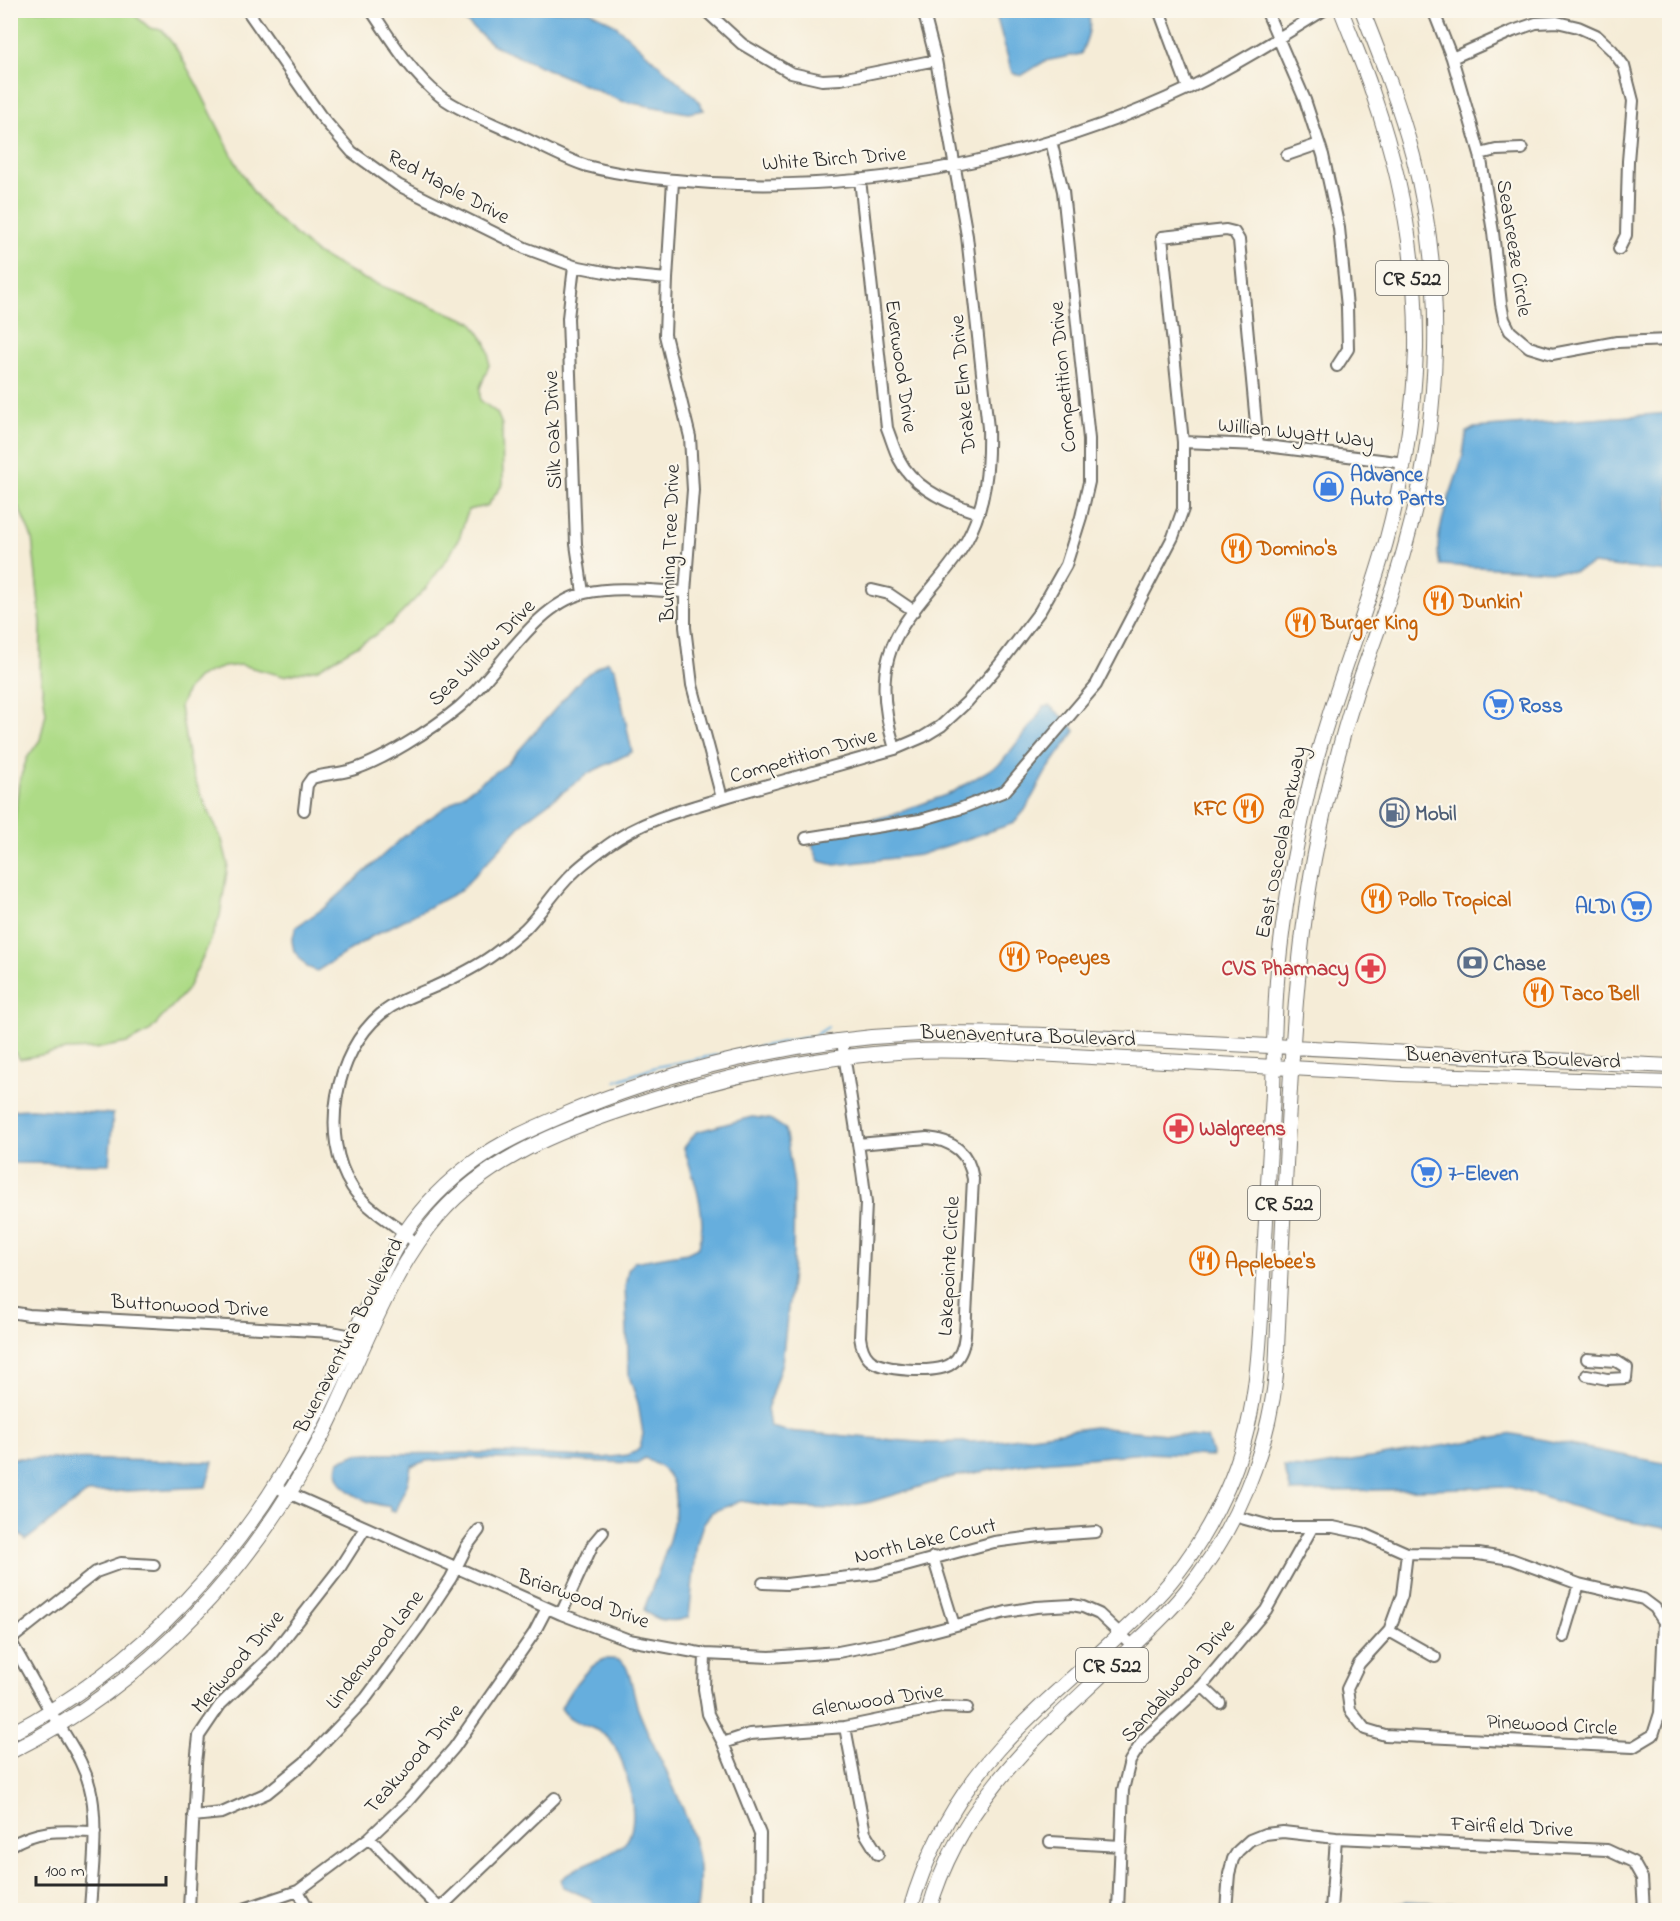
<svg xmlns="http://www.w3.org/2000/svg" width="1680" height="1921" viewBox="0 0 1680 1921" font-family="'Indie Flower',sans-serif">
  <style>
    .green { fill: #aedb87; stroke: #6c8359; stroke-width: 1.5 }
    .water { fill: #66aedd; stroke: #486c84; stroke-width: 1.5 }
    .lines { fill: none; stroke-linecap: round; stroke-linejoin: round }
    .stream { stroke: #66aedd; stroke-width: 2 }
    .minor-casing { stroke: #726f67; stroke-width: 14 }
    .major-casing { stroke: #726f67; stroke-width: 16 }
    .minor { stroke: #fff; stroke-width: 10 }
    .major { stroke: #fff; stroke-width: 14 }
    .labels { text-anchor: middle; stroke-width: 4.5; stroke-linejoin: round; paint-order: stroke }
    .shield { fill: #fbf7ec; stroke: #696865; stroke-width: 1.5 }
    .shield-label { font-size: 20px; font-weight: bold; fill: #2b2b2b }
    .street-label { font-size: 21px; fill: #2b2b2b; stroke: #fbf7ec }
    .shop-label { font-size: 21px; font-weight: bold; fill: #366cbe; stroke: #fbf7ec; text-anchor: start }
    .food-label { font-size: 21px; font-weight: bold; fill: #c56008; stroke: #fbf7ec; text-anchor: start }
    .service-label { font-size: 21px; font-weight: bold; fill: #4e5e75; stroke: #fbf7ec; text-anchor: start }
    .health-label { font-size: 21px; font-weight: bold; fill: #be3a42; stroke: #fbf7ec; text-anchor: end }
  </style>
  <rect width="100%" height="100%" fill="#fbf7ec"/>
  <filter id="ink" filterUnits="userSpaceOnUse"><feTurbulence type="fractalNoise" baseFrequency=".0167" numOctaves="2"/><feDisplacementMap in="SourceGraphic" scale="12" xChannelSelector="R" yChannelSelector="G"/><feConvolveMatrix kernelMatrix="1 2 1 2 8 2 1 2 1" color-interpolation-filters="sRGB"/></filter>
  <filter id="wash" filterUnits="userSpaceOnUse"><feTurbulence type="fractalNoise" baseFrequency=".008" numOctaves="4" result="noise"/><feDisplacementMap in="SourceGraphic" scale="24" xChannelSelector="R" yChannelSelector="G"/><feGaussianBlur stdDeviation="1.35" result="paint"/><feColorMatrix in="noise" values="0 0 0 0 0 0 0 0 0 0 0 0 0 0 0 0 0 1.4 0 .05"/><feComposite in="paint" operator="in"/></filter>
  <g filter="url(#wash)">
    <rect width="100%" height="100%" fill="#f5ecd7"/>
    <path class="green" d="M11,10L130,11L150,28L162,30L176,48L197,85L235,161L254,193L271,213L316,253L364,279L472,322L485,341L489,353V365L480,388V400L497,413L502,425L503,484L487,506L468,510L460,536L450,555L425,589L392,623L372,637L318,669L283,676L241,665L224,667L209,672L197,678L187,690L180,707L190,766L200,793L222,840L228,864L220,916L210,942L187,990L149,1032L127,1043L95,1049L66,1050L20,1059L10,1047L11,848L19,782L27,758L40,740L46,713L40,672L41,623L32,538L19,508L11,500Z"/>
    <path class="water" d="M458,11H590L614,24L696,98L704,110L688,113L621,101L494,46L464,20Z
      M995,11H1087C1094,25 1086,41 1081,54L1045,61L1021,76L1012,73Z
      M1669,413V572L1592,564L1574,572L1440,565C1431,534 1455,486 1463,455C1464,448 1465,440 1467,432L1474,428Z
      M607,661L615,669L632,752L589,773L528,818L460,891L369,938L317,971L307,967L294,951L292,941L296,927L327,906L404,836L507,764L582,678Z
      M1050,706L1070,723L1075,731L1046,772L1025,810L1014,823L920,855L835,865L819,861L812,845L815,838L836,829L892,815L951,793L1001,763L1036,719L1043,707Z
      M31,1109L113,1114L109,1164L11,1163V1110Z
      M752,1117L770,1119L785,1129L794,1185L793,1264L782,1362L767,1409L770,1427L787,1431L929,1443L998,1441L1094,1427L1207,1438L1213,1456L1145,1453L1030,1463L952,1477L870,1502L832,1509L770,1506L741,1501L712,1512L703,1524L697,1543L689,1617C675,1623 655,1622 644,1610C654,1579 695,1498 664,1470C659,1465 651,1462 645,1458L637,1463L467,1458L426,1461L411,1466L408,1482L395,1511H391V1507C368,1504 329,1490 339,1461L357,1454L504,1453L603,1458L628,1455L637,1451L640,1447L643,1434L638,1403L629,1376L625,1287L628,1270L634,1262L687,1253L699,1247C708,1213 694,1180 684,1148L696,1132Z
      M1513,1434L1669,1464V1529L1607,1517L1510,1487L1291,1492L1284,1467L1310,1468Z
      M11,1458L213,1462L206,1487L87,1493L26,1540L11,1526Z
      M604,1659C612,1659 620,1658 625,1665C630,1670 635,1700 638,1709C657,1759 689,1806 698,1860C701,1876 699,1894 697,1910H596L591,1899L563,1887L561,1880C579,1862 608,1859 624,1844C644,1825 626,1758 610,1740C596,1724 572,1727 561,1708C571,1688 584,1669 604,1659Z
      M1406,1901L1566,1910H1567H1392L1396,1904Z"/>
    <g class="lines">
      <path class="stream" d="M616,1081L656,1067L814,1036L828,1027"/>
    </g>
  </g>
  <g filter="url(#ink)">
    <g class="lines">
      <defs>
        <path id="minor" d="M247,10L320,115L352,152L398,185L525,248L574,266L615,274L667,279
          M371,10C391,40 412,74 440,96C459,111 497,125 520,136C542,146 564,159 587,166C628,177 670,180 712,183C873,192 1041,158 1187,89C1234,66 1279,38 1324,10
          M705,10L742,44L791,73L822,80L841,79L936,60
          M1159,10L1188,88
          M1266,10L1305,100L1323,155L1339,228L1347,307L1348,349L1337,366
          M1433,10L1452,58L1480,154L1493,232L1501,304L1504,319L1510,331L1529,347L1552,354L1617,342L1670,340
          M1452,58L1513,31L1536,23L1557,22L1578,27L1596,35L1612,50L1624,66L1633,101L1628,161L1626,235L1619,249
          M1480,154L1496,150L1522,149
          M1287,155L1319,144
          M860,179L887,428C891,438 894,449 899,459C914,489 949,504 979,513
          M673,181L667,279L665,335L690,437L693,490L685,592V627L692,685L722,798
          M574,266L568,318L576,544L583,593
          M1183,442L1258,445L1405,463
          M872,590L889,594L914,611
          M895,749C883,709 877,667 901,629C920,597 949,573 967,540C986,505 989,467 988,428L967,236L936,60L923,10
          M304,810L307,785L312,778C324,774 336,774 348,771C378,764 434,728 458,708C498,675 533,605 585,593C617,586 653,591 685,592
          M806,838L920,820L962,808L1005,791L1096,685L1173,537L1183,509V442L1162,237L1226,230L1234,232L1239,240L1258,445
          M842,1041C850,1095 860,1149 866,1203L860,1337C861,1345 863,1353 869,1359C881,1371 937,1374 951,1364C961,1357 964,1346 965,1335L973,1179C969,1153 953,1140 927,1138L858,1144
          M416,1244C397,1223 368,1212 352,1187C319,1137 335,1052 381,1014C397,1001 415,995 434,987C454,978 475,968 493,955C504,947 515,938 525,929C542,912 555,890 572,874C583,863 596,854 608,845C644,819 686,809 729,796C784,780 839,765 895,749L923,737L941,726L968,701L999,665L1040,611L1066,565L1081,517L1089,482V439L1063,191L1051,141
          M10,1312L29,1315L332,1332L358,1337
          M1587,1375L1607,1379L1626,1378L1627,1368L1616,1361L1587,1359
          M275,1487L561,1614L629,1640L705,1654L770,1657L838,1652L895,1641L1006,1612L1036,1607L1072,1605L1083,1607L1099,1614L1133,1646
          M1234,1516L1274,1527H1333L1362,1533L1407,1553L1478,1554L1511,1559L1579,1584L1643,1599L1655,1608L1664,1622L1660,1713L1653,1735L1633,1747L1385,1735L1365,1729L1350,1710L1347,1689L1359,1664L1389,1631L1402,1595L1407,1553
          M933,1557L954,1625
          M763,1583L786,1584L876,1574L994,1542L1040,1536L1096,1532
          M561,1614L593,1544L603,1532
          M1389,1631L1435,1657
          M1563,1637L1579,1584
          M10,1640C23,1663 36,1686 49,1709C68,1740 89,1767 93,1804C97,1839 92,1876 90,1910
          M10,1640L96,1572L121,1563L154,1565
          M705,1654L704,1689L708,1714L723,1743L760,1834L759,1910
          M1202,1686L1220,1703
          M845,1727L865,1833L878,1854
          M723,1743L750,1734L845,1727L942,1707L967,1708
          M193,1816L222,1813L267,1793L305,1762L366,1698L420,1625L451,1578L467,1546L479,1530
          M369,1838L441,1910
          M1050,1842L1121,1846
          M10,1846C40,1828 62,1831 95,1832
          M298,1891L309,1910
          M439,1909L555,1798
          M189,1910L196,1763L199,1736L220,1705L271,1656L339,1569L365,1528
          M241,1910L298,1891L369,1838L407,1802L454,1748L534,1633L547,1608
          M1118,1910L1123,1790L1130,1761L1144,1739L1202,1686L1266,1610L1312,1528
          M1226,1910L1229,1874L1233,1859L1238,1851L1250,1840L1265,1834L1283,1832L1336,1838L1607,1850L1633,1862L1642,1878L1644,1910
          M1331,1910L1336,1838"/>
        <path id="major" d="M10,1734C143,1664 243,1554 312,1422C333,1381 351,1339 371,1298C382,1275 392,1251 406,1231C424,1205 448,1181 474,1162C500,1143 529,1130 559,1117C670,1069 798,1039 920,1034C970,1032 1021,1034 1071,1036L1670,1066
          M10,1752C148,1684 256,1566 325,1430C360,1361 388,1273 440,1214C485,1163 547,1136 610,1114C709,1079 813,1055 918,1051C940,1050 961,1051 983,1051L1401,1074L1670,1083
          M910,1910C927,1851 957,1796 998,1750C1046,1696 1105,1653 1154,1600C1185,1568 1209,1529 1227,1489C1260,1416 1260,1336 1264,1257C1267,1202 1270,1147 1273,1093C1274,1051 1274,1011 1278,969C1284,908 1295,847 1309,787C1329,704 1363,624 1386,542C1403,479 1414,415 1416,349C1417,264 1402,178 1374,97C1365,68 1352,39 1341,10
          M929,1910C961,1798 1041,1733 1122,1656C1144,1635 1167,1615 1186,1591C1236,1530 1267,1454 1276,1375C1279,1291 1284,1208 1288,1124C1293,1035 1298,947 1314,859C1325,802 1339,745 1357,689C1373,641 1393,593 1406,543C1441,418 1446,282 1413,156C1400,106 1381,58 1362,10"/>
      </defs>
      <use href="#minor" class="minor-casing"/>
      <use href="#major" class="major-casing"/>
      <use href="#minor" class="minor"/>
      <use href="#major" class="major"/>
    </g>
  </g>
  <defs>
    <symbol id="shop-ring" viewBox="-11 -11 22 22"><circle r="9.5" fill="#fbf7ec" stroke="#3f7fe0" stroke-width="1.5"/><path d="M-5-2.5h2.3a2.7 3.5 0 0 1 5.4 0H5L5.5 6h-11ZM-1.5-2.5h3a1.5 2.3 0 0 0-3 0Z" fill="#3f7fe0"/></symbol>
    <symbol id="restaurant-ring" viewBox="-11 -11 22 22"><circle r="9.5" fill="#fbf7ec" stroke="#e8710a" stroke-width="1.5"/><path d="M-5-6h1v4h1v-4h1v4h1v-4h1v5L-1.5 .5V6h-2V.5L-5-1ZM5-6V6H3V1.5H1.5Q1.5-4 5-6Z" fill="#e8710a"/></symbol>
    <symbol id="supermarket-ring" viewBox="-11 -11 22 22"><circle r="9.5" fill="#fbf7ec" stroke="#3f7fe0" stroke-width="1.5"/><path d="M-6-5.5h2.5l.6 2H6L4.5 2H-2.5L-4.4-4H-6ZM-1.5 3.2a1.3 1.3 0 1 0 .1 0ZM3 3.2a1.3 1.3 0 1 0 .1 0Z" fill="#3f7fe0"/></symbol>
    <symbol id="fuel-ring" viewBox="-11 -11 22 22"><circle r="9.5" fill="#fbf7ec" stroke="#5c6f8a" stroke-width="1.5"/><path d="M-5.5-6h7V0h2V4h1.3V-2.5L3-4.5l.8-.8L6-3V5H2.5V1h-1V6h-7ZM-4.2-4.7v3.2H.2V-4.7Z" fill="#5c6f8a"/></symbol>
    <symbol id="bank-ring" viewBox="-11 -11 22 22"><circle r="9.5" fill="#fbf7ec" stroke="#5c6f8a" stroke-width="1.5"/><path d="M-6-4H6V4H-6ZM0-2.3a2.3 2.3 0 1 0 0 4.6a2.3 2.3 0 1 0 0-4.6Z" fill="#5c6f8a"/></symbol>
    <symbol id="pharmacy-ring" viewBox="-11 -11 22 22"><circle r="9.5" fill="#fbf7ec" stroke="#e0444e" stroke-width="1.5"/><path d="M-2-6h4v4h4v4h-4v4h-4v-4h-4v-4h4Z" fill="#e0444e"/></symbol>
  </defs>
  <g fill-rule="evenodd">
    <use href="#shop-ring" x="1312" y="470" width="33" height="33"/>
    <use href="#restaurant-ring" x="1220" y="532" width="33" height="33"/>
    <use href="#restaurant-ring" x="1422" y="584" width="33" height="33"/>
    <use href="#restaurant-ring" x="1284" y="606" width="33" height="33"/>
    <use href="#supermarket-ring" x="1482" y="688" width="33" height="33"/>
    <use href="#restaurant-ring" x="1232" y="792" width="33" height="33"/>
    <use href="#fuel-ring" x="1378" y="796" width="33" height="33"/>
    <use href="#restaurant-ring" x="1360" y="882" width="33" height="33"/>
    <use href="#supermarket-ring" x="1620" y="890" width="33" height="33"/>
    <use href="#restaurant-ring" x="998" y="940" width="33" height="33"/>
    <use href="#bank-ring" x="1456" y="946" width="33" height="33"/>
    <use href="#pharmacy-ring" x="1354" y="952" width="33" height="33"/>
    <use href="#restaurant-ring" x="1522" y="976" width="33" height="33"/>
    <use href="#pharmacy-ring" x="1162" y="1112" width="33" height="33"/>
    <use href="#supermarket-ring" x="1410" y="1156" width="33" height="33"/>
    <use href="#restaurant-ring" x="1188" y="1244" width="33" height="33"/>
  </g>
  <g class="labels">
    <g class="shield">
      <rect x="1376" y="261" width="72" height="34" rx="4.5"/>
      <rect x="1248" y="1186" width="72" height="34" rx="4.5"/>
      <rect x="1076" y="1648" width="72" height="34" rx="4.5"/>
    </g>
    <g class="shield-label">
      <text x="1412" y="285">CR 522</text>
      <text x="1284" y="1210">CR 522</text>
      <text x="1112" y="1672">CR 522</text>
    </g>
    <g class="street-label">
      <text transform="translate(834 158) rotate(-4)" y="7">White Birch Drive</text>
      <text transform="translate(449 186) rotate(28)" y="7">Red Maple Drive</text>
      <text transform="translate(1515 248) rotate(81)" y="7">Seabreeze Circle</text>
      <text transform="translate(902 366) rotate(82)" y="7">Everwood Drive</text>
      <text transform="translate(1062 377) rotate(-95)" y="7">Competition Drive</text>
      <text transform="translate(962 384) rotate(-95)" y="7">Drake Elm Drive</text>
      <text transform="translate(552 430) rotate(-92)" y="7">Silk Oak Drive</text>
      <text transform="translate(1296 432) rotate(6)" y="7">Willian Wyatt Way</text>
      <text transform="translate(669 543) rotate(-88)" y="7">Burning Tree Drive</text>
      <text transform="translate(481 652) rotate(-45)" y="7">Sea Willow Drive</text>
      <text transform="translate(803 755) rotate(-16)" y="7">Competition Drive</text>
      <text transform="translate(1280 842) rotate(-79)" y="7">East Osceola Parkway</text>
      <text transform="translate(1028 1035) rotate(2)" y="7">Buenaventura Boulevard</text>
      <text transform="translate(1513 1057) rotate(2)" y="7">Buenaventura Boulevard</text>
      <text transform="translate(948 1266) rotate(-87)" y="7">Lakepointe Circle</text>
      <text transform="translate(190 1305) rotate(3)" y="7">Buttonwood Drive</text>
      <text transform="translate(348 1335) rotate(-63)" y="7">Buenaventura Boulevard</text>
      <text transform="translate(925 1540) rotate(-13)" y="7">North Lake Court</text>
      <text transform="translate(584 1598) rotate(20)" y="7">Briarwood Drive</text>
      <text transform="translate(374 1649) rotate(-52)" y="7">Lindenwood Lane</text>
      <text transform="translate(237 1661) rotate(-49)" y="7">Meriwood Drive</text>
      <text transform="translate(1177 1680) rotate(-48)" y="7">Sandalwood Drive</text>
      <text transform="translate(877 1699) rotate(-8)" y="7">Glenwood Drive</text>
      <text transform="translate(1552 1724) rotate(3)" y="7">Pinewood Circle</text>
      <text transform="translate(413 1758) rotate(-49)" y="7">Teakwood Drive</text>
      <text transform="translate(1512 1826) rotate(3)" y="7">Fairfield Drive</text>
    </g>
    <g class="shop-label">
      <text x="1350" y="481">Advance<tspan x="1350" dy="24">Auto Parts</tspan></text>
      <text x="1519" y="712">Ross</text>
      <text x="1616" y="913" text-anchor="end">ALDI</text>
      <text x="1448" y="1180">7-Eleven</text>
    </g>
    <g class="food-label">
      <text x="1257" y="555">Domino's</text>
      <text x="1459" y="608">Dunkin'</text>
      <text x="1321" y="629">Burger King</text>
      <text x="1227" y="815" text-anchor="end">KFC</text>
      <text x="1398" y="906">Pollo Tropical</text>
      <text x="1036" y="964">Popeyes</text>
      <text x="1560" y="1000">Taco Bell</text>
      <text x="1225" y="1268">Applebee's</text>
    </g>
    <g class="service-label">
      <text x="1415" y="820">Mobil</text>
      <text x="1493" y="970">Chase</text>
    </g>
    <g class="health-label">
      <text x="1349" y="975">CVS Pharmacy</text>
      <text x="1199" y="1135" text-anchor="start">Walgreens</text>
    </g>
  </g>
  <rect width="1680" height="1921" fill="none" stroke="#fbf7ec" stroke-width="36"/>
  <path d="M36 1876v9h130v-9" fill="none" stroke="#2b2b2b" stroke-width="3"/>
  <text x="45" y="1876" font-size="18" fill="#2b2b2b" stroke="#fbf7ec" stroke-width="4.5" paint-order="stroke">100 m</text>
</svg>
